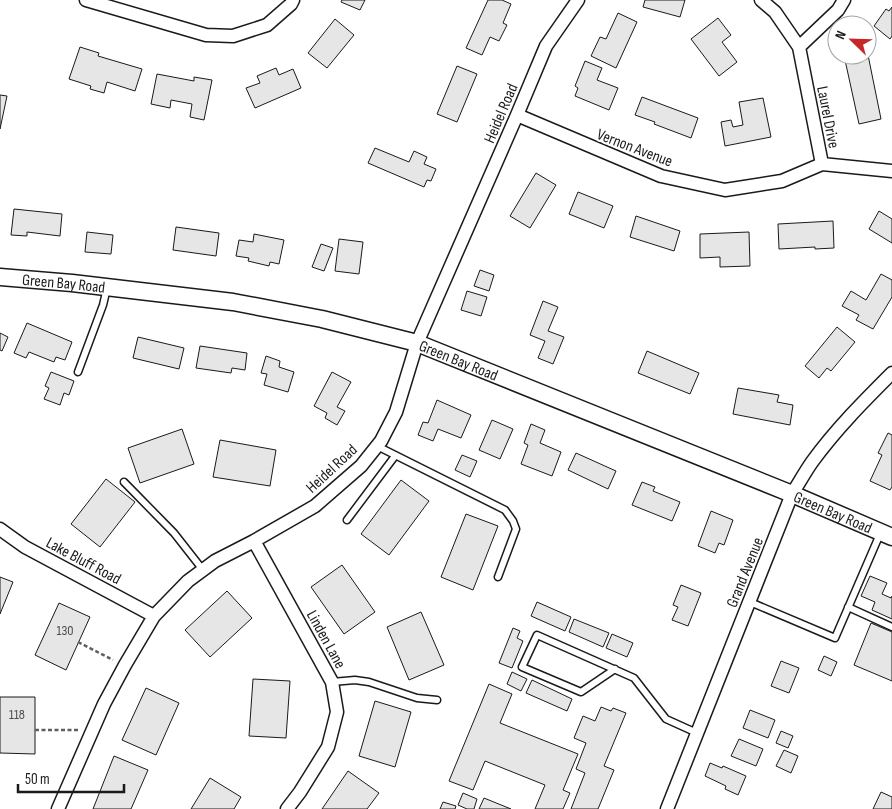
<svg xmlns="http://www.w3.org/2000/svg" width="892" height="809" viewBox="0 0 892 809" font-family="'Sofia Sans Condensed',sans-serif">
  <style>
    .building { fill: #e6e6e6; stroke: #1a1a1a }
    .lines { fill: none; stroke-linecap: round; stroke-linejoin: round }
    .service-casing { stroke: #1a1a1a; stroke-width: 9 }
    .minor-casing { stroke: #1a1a1a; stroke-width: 15 }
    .tertiary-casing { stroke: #1a1a1a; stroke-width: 19 }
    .path { stroke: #5f5f5f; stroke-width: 2.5; stroke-dasharray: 4 2.5; stroke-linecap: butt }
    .service { stroke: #fff; stroke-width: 6 }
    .minor { stroke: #fff; stroke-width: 12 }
    .tertiary { stroke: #fff; stroke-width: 16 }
    .labels { text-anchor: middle; stroke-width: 4; stroke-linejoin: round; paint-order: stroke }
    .number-label { font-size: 14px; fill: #4d4d4d }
    .street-label { font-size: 16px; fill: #1a1a1a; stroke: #fff }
  </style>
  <rect width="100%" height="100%" fill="#fff"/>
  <path class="building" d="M342,0H365L360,10L341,2Z
    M488,0H502L511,4L503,23L507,25L499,41L490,37L482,55L466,48Z
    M645,0H685L680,17L643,7Z
    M892,7V36L890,39L874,26L886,9L889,11Z
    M618,13L637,22L616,68L591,56L600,37L606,39Z
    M718,18L731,35L722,42L737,62L719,76L691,39Z
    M335,19L354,35L327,68L308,53Z
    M80,47L99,53L98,56L142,69L135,91L107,82L104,93L90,89L91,86L69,79Z
    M868,55L881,119L859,124L845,60Z
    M585,61L602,68L597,80L618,88L609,110L575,96L578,88L575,86Z
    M457,66L477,74L457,122L437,114Z
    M276,68L279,75L293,69L301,88L255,108L246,88L260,83L257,76Z
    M157,74L194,81V77L212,80L204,120L190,117L192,104L171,100L170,108L151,104Z
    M0,95L7,96L0,129Z
    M642,97L698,118L691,138L654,124L655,122L635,115Z
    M763,98L771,137L725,146L721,122L731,120L733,127L743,125L739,102Z
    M375,148L409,162L414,151L427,157L424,164L436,169L431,181L427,180L424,187L368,163Z
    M536,173L556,185L530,228L510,216Z
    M578,192L613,206L604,228L569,214Z
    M14,209L62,214L60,236L27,232V236L11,235Z
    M879,211L892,219V243L869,229Z
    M636,216L680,231L674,251L630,237Z
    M833,221L834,248L815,249V247L779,249L778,224Z
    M176,227L219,233L216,256L173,250Z
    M87,232L113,235L111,254L85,252Z
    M749,232L750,266L720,267V257L700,258V234Z
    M254,234L284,240L279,264L270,262L269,266L248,261L249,258L236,256L239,240L253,242Z
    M339,239L363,242L359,274L335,271Z
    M321,244L333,248L324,271L312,267Z
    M480,270L494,275L489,291L474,286Z
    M881,274L892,280V297L873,329L856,320L859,315L842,306L851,291L866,300Z
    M467,291L487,297L481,316L461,310Z
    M543,301L558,307L548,331L564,337L553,364L538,358L545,341L530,335Z
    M27,323L72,342L65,360L56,357L54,362L29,352L26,358L14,353Z
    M837,327L855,342L831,371L827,368L819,378L805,366Z
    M0,333L8,337L2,351L0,350Z
    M138,337L184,348L179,369L133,358Z
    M200,346L247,353L245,370L232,368L231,373L196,368Z
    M647,351L699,373L690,394L638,373Z
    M266,356L280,361L279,367L294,372L288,392L264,385L267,374L261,373Z
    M51,372L74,381L69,395L64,393L60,405L44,399L49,388L45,386Z
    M332,372L351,382L337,407L345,411L337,425L325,418L327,413L314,406Z
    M738,388L779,395L777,402L793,405L790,425L733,414Z
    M437,400L471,415L461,438L438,429L433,441L418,435L423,422L428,423Z
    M492,420L513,429L500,459L479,450Z
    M531,424L545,430L540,443L561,452L552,476L521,464L528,445L524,443Z
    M182,429L194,464L140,483L128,448Z
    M888,433L892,435V487L890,490L870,481L882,455L878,453Z
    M220,440L276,450L270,486L213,477Z
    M576,453L616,471L608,489L568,470Z
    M462,455L477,461L470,477L455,470Z
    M106,479L135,502L100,547L71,524Z
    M401,480L429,501L389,555L361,534Z
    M642,482L655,487L653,491L680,502L672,521L632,505Z
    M711,511L733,520L724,545L719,543L715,553L698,546Z
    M466,514L498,526L473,590L441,577Z
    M342,565L375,612L344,634L311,587Z
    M870,576L887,583L882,594L891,598L892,596V619L872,610L875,602L861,596Z
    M0,577L13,582L0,614Z
    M681,585L701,593L688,626L672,620L678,607L673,605Z
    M227,591L252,618L210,657L185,630Z
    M537,602L571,617L565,631L531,616Z
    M59,603L90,617L66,670L35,655Z
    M421,612L444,665L409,680L387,627Z
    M574,619L609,633L603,647L569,632Z
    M871,623L892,632V681L854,665Z
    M513,628L520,631L517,638L523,641L512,668L499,663Z
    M612,634L633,643L627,657L606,648Z
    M824,656L837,662L831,676L818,670Z
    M781,661L799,668L789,693L771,686Z
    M512,672L527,679L521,691L507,684Z
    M253,679L290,681L286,738L249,736Z
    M532,680L572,699L567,711L526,693Z
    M489,684L512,694L500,723L578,754L563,790L570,793L563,809H535L545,785L485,761L473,790L449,781Z
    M146,688L179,703L156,755L122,740Z
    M0,697H35V754L0,753Z
    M375,701L411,712L395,767L359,756Z
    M601,707L611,711L613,708L626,713L604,766L614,770L598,809H571L585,773L576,769L586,743L574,738L583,716L595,721Z
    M750,710L775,720L768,738L743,728Z
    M781,731L793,736L788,748L776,743Z
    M739,739L763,749L756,766L731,756Z
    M784,750L798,756L791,773L776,766Z
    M114,756L148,770L131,809H93Z
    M710,763L722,768L723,766L746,776L738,795L725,789L726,786L705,776Z
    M348,771L379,793L367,809H322Z
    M210,778L241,797L234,809H191Z
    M881,792L892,797V809H873Z
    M463,793L477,799L474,809H467L458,805Z
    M484,798L511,809H479Z
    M443,802L456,806L455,809H440Z"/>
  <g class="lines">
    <defs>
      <path id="service" d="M78,372L103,305L107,288
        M377,446L505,510L513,521L516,529L498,577
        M124,482L174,533L203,570
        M347,520L395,456
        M750,602L835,638L880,534
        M848,607L892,627
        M615,669L581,692L522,667L537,635L634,678L666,719L697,733
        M332,682L355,680L369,682L417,698L437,700"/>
      <path id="minor" d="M86,0L206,35L233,36L267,25L291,4L293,0
        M761,0L775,12L799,47L822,164
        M799,47L838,10L844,0
        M517,115L661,176L725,190L782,181L822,164L892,171
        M0,529L25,547L154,616
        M254,541L332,682L337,712L328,747L300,792L287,809
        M58,809L104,704L125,665L154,616L188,581L215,561L254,541L315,506L361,466L381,441L396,412L417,343L517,115L546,46L578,0
        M667,809L792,494C799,483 805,472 812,462C836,429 864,401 892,373"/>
      <g id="tertiary">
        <path id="s1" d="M0,277L72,283L233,302L322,319L417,343L792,494L892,537"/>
      </g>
    </defs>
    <use href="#service" class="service-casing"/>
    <use href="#minor" class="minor-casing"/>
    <use href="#tertiary" class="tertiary-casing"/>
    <path class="path" d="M78,642L113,660
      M35,730H79"/>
    <use href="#service" class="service"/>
    <use href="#minor" class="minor"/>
    <use href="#tertiary" class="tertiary"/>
  </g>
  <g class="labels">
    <g class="number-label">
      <text x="65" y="635">130</text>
      <text x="17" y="719">118</text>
    </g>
    <g class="street-label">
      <text transform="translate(500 113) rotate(-67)" y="6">Heidel Road</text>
      <text transform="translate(829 117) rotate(79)" y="6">Laurel Drive</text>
      <text transform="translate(635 147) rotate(21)" y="6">Vernon Avenue</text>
      <text dy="6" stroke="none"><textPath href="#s1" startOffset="64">Green Bay Road</textPath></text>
      <text dy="6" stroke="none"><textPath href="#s1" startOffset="468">Green Bay Road</textPath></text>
      <text transform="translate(331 468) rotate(-43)" y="6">Heidel Road</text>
      <text dy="6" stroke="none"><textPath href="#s1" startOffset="872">Green Bay Road</textPath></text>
      <text transform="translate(84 560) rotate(28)" y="6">Lake Bluff Road</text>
      <text transform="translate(744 572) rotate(-68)" y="6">Grand Avenue</text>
      <text transform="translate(327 639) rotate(61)" y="6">Linden Lane</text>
    </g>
  </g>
  <g transform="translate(852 40) rotate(293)"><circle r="24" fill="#ffffff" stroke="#a3a3a3"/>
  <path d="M0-4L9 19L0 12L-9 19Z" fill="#c62828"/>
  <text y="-8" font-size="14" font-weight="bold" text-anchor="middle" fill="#1a1a1a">N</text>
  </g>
  <path d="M18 784v8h106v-8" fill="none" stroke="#1a1a1a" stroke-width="2.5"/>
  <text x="25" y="784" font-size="15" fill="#1a1a1a" stroke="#ffffff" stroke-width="4" paint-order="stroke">50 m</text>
</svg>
